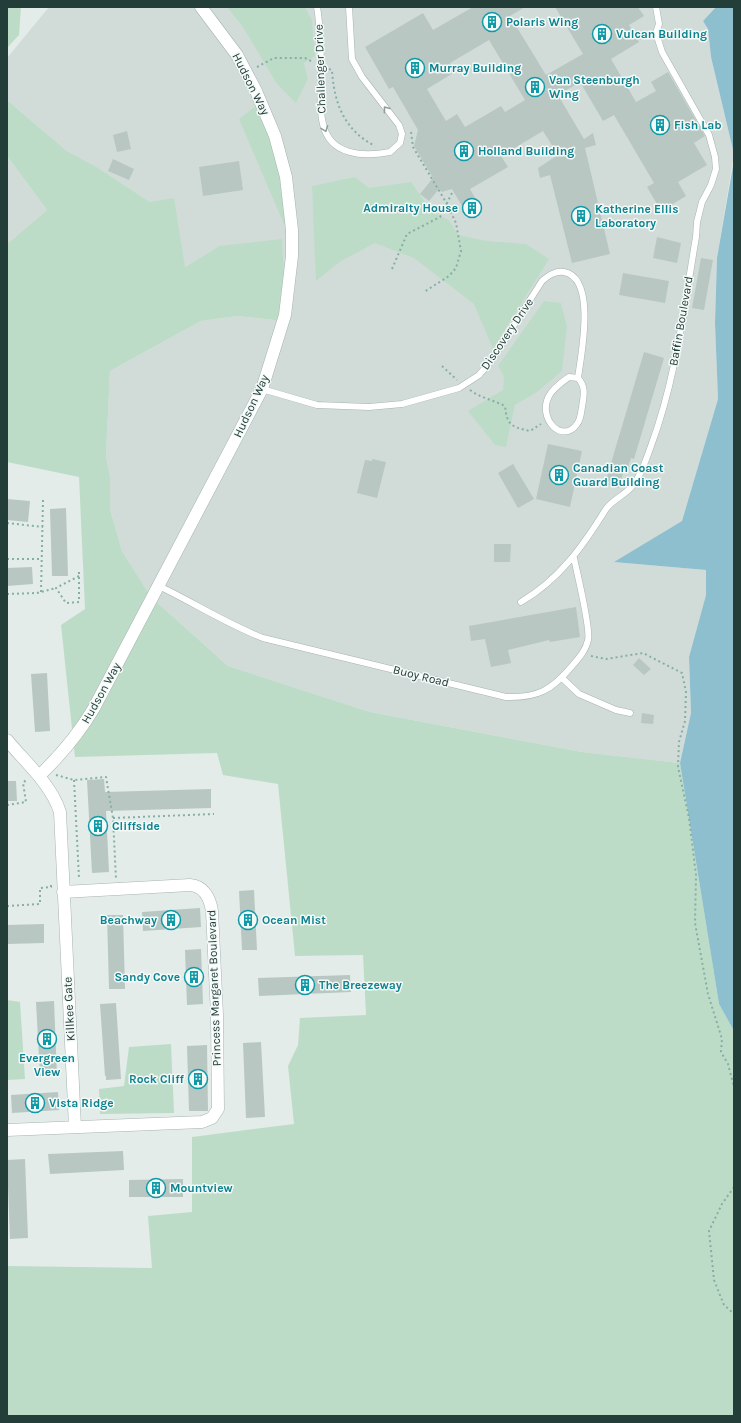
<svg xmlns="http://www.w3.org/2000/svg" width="741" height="1423" viewBox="0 0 741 1423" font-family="Karla,sans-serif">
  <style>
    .built { fill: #d1dcd8 }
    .green { fill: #bddcc8 }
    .water { fill: #8dbfcf }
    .building { fill: #b8c7c2; fill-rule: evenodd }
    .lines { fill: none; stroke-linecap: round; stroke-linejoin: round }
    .service-casing { stroke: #a6b4b0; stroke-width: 7 }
    .minor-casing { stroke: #a6b4b0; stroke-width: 13 }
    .path { stroke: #85afa5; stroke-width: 2; stroke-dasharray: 2 3; stroke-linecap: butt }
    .service { stroke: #fff; stroke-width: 6 }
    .minor { stroke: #fff; stroke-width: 12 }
    .oneway { stroke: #919e9c }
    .labels { text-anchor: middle; stroke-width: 3; stroke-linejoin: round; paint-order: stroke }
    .culture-label { font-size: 12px; font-weight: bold; fill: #0d838f; stroke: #f3f9f7; text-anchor: start }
    .street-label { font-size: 12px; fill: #233d38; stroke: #f3f9f7 }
  </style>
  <rect width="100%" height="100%" fill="#e3ece9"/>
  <path class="built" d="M49,7H716L703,21L708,29L711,57L734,154L717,258L715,323L718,399L682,521L615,562L706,570V595L689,657L691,713L680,763L582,752L370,712L228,666L151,597L122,551L110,509V476L106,456L110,371L201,321L238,316L282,321L219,246L185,267L150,202L97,167L67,151L7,100V58Z
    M7,156L47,210L7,244Z"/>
  <path class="green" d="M7,7H21L19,35L7,48Z
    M227,7H305L312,20L315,56L304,63L308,79L296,103L277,84L243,27Z
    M7,100L67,151L97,167L150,202L174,198L185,267L219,246L282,239L284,276L282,321L238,316L201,321L110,371L106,456L110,476V509L122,551L151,597L228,666L370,712L582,752L680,763L719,1004L734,1031V1416H7V1266L152,1268L148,1216L192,1212V1137L294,1124L288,1066L298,1045L300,1018L366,1015L363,955L295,956L278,784L223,775L217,753L75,757L61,625L85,609L79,477L7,462V244L47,210L7,156Z
    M261,102L274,135L292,243L239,119Z
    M355,177L369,188L411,182L432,212L449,220L458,235L487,241L526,244L549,259L493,349L474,304L414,258L375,243L341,261L316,281L312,186Z
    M544,301L561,303L567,326L562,371L537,392L515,405L506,447L495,445L468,411L503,390L504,377L498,366Z
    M7,1000L20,1002L25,1079L7,1080Z
    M171,1044L174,1113L100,1114L99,1089L124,1086L129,1047Z"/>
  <path class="water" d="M716,7H734V154L711,57L708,29L703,21Z
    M734,160V1031L719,1004L680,763L691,713L689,657L706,595V570L614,562L682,521L718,399L715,323L717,258Z"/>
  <path class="building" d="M473,7H525L510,16L546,75L583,54L555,7H638L644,16L629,25L639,42L611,59L636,102L656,91L651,82L668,72L705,136L694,143L707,165L678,182L686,196L661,211L647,187L654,183L614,115L603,121L580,82L558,95L584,139L593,133L596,145L585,148L610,254L572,263L550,175L540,178L538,168L558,155L543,131L501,156L508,167L470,189L481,208L468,216L452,189L442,192L439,189L429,201L420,194L433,178L414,146L418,130L393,87L389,89L365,47L423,13L433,30ZM489,40L525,100L505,112L501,106L465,127L457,114L446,121L427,89L455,72L450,63Z
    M127,131L131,149L117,152L113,135Z
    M113,159L134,169L129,180L108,171Z
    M239,161L243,190L203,196L199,167Z
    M657,237L681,243L677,263L653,258Z
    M701,258L713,260L704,310L692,308Z
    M623,273L669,281L665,303L619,295Z
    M644,352L664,358L634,459L631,458L628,467L625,466L619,488L609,485L610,481L606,480Z
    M548,444L582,451L570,507L536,499Z
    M372,459L386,462L377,498L357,493L365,460L372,461Z
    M513,464L534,499L518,508L498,473Z
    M7,499L30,501L28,522L7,520Z
    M66,508L68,576H52L50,509Z
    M494,544H511L510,562H494Z
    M32,567L33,584L7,586V568Z
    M576,607L580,637L550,642L549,640L508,650L511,663L491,667L485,639L471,641L469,626Z
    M639,658L651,669L644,675L633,665Z
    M47,673L50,731L35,732L31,674Z
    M642,713L654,715L653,724L641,723Z
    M104,779L105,792L211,789V808L106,811L109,872L92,873L87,780Z
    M7,781H16L17,801H7Z
    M254,890L257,950H242L239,891Z
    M200,908L201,927L143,931L142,912Z
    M107,915H123L125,989H109Z
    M44,924V943L7,944V925Z
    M201,949L203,1004L187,1005L185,950Z
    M350,975L351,992L259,996L258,978Z
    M54,1001L57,1076H40L36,1002Z
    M116,1003L121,1079L106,1080V1076H105L100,1004Z
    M261,1042L265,1117L246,1118L243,1043Z
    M207,1045L208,1111H189L187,1046Z
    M58,1092L59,1110L12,1113L11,1095Z
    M123,1151L124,1170L50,1174L48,1154Z
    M25,1159L28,1238L10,1239L7,1160Z
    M183,1179V1197H129V1180Z"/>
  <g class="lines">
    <defs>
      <path id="service" d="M317,7C321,30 321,54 321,78C321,92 319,109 323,124C330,156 364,157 390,152L400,143L402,134L399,125L362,77L352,59L349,7
        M569,377L578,378C586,387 584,395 582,407C581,412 581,419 577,424C562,445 537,418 549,396C553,388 562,382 569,377Z
        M262,389L317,405L369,407L402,404L459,388L479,375L491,361L542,281C549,275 555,271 564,272C597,278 581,355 578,378
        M159,586C194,603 227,624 263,638L506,697C538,698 552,690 572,666C579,658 586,650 588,640C591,629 577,573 574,558
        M521,602C560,579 583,546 606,509C613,499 626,495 633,485C642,474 646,459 651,446C676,379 684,307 696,237L697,222L702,202L711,185L716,169L715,157L709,135L662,52L656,33L659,24L656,7
        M562,678L579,694L616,710L630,713"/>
      <path id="minor" d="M7,740C26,763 51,784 60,812L75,1127
        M39,776C61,755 78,735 94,708L262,389L285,315L292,256V230L286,177L275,136L256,91L237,55L201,7
        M7,1130L202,1122L212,1118L218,1109L217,1015L212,911C210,898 204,886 190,885L63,892"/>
    </defs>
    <use href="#service" class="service-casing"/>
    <use href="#minor" class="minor-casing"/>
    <path class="path" d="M257,67L274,58H305L313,62
      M329,69L332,70C334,103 344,130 375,146
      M411,132L413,147L447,204L456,223L461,251L456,268L449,276L424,292
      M392,269L407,234L440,217L453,191
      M442,366L457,380
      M470,390C481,398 493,400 505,406C507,425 511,427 530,431L541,424
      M7,523L43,527
      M7,559H41
      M79,572V602L66,603L56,588L79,576
      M41,592L43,500
      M7,594L37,593L56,588
      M591,656L606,659L643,653L682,673L686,692L685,721L679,742L678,767L689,818L696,875L695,923L708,994L722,1039L721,1052L728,1064L734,1087
      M56,775L74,780L106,777L113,818L116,879
      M74,780L79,878
      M7,805L26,802L23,783L27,779
      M113,818L214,814
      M7,906L40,904V888L51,887V885
      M734,1187L722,1204L709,1231L714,1280L724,1305L734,1314"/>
    <use href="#service" class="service"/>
    <use href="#minor" class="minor"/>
  </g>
  <defs><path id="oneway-chevron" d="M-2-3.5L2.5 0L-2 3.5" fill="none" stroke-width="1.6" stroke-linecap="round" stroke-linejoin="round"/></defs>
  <g class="oneway">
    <use href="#oneway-chevron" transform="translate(386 109) rotate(-127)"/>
    <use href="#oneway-chevron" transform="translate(325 129) rotate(69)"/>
  </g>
  <defs>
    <symbol id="building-ring" viewBox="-11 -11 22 22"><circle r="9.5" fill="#f3f9f7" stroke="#0f9aa8" stroke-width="1.5"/><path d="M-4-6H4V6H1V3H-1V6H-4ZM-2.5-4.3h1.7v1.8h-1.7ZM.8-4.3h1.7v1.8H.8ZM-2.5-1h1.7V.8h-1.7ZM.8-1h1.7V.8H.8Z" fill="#0f9aa8"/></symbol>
  </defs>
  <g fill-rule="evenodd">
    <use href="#building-ring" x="481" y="11" width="22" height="22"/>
    <use href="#building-ring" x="591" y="23" width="22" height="22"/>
    <use href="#building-ring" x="404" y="57" width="22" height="22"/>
    <use href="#building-ring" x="524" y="76" width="22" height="22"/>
    <use href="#building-ring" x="649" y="114" width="22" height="22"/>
    <use href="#building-ring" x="453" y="140" width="22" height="22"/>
    <use href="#building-ring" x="461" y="197" width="22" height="22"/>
    <use href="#building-ring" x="570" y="205" width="22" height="22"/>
    <use href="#building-ring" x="548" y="464" width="22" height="22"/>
    <use href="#building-ring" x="87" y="815" width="22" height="22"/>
    <use href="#building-ring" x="160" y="909" width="22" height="22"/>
    <use href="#building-ring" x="237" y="909" width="22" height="22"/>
    <use href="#building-ring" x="183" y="966" width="22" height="22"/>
    <use href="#building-ring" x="294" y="974" width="22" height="22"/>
    <use href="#building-ring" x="36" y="1028" width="22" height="22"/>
    <use href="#building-ring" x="187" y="1068" width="22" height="22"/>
    <use href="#building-ring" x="24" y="1092" width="22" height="22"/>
    <use href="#building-ring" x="145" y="1177" width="22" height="22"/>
  </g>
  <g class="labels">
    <g class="culture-label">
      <text x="506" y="26">Polaris Wing</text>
      <text x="616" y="38">Vulcan Building</text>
      <text x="429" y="72">Murray Building</text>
      <text x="549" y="84">Van Steenburgh<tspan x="549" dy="14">Wing</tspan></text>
      <text x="674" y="129">Fish Lab</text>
      <text x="478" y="155">Holland Building</text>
      <text x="458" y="212" text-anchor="end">Admiralty House</text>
      <text x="595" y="213">Katherine Ellis<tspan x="595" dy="14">Laboratory</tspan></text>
      <text x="573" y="472">Canadian Coast<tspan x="573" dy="14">Guard Building</tspan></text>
      <text x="112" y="830">Cliffside</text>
      <text x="157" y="924" text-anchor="end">Beachway</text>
      <text x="262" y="924">Ocean Mist</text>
      <text x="180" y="981" text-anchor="end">Sandy Cove</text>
      <text x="319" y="989">The Breezeway</text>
      <text x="47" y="1062" text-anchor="middle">Evergreen<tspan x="47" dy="14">View</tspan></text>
      <text x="184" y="1083" text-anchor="end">Rock Cliff</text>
      <text x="49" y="1107">Vista Ridge</text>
      <text x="170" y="1192">Mountview</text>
    </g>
    <g class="street-label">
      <text transform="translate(320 69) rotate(-92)" y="4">Challenger Drive</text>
      <text transform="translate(251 84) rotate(63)" y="4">Hudson Way</text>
      <text transform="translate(681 321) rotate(-80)" y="4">Baffin Boulevard</text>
      <text transform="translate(507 334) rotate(-56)" y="4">Discovery Drive</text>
      <text transform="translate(251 406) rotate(-65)" y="4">Hudson Way</text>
      <text transform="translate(421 676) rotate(14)" y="4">Buoy Road</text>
      <text transform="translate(101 693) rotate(-61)" y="4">Hudson Way</text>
      <text transform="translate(214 988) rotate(-92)" y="4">Princess Margaret Boulevard</text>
      <text transform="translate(69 1009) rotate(-93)" y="4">Killkee Gate</text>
    </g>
  </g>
  <rect width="741" height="1423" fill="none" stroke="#233d38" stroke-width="16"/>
</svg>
